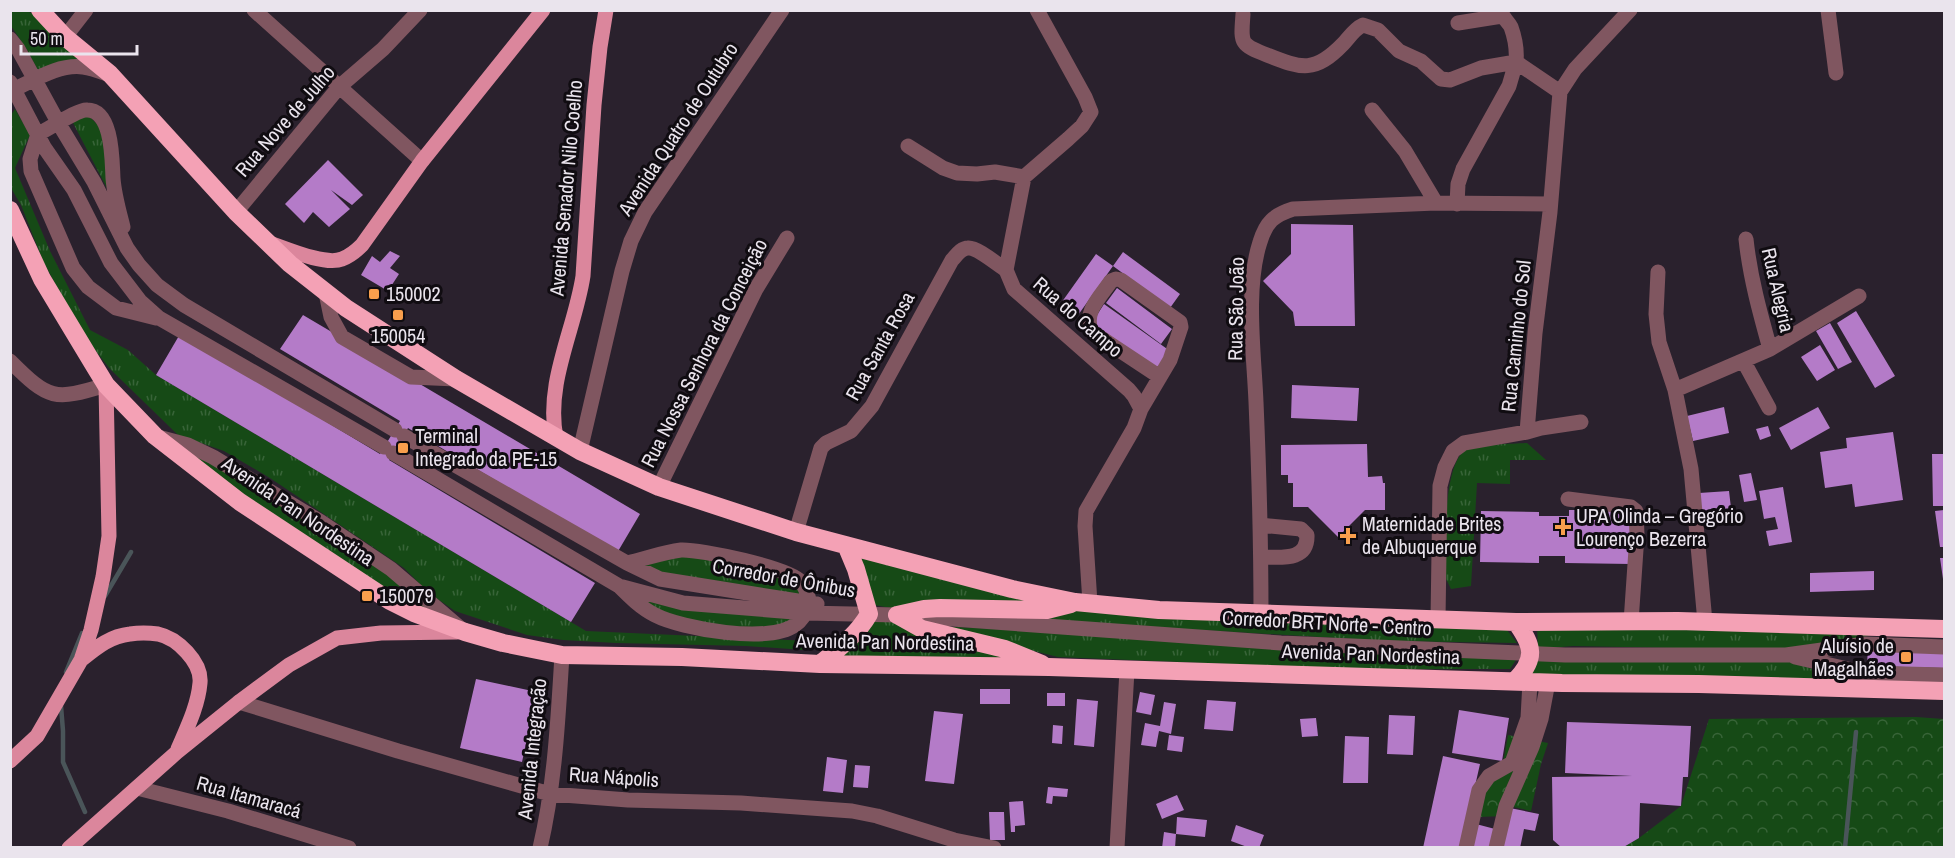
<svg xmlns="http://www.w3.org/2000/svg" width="1955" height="858" viewBox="0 0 1955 858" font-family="'Archivo Narrow',sans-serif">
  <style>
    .grass { fill: url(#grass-tufts) }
    .forest { fill: url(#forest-crowns) }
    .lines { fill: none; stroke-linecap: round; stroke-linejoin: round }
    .stream { stroke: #4a5559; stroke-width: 4.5 }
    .building { fill: #b47bc8 }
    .minor { stroke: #805660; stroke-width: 15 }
    .major { stroke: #db869c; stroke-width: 15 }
    .highway { stroke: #f4a1b5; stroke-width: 18 }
    .poi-dot { fill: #f99f4d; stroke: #100c11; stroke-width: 2 }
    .labels { text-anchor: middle; stroke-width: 6; stroke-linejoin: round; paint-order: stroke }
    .street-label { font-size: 20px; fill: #eae4ed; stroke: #100c11 }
    .poi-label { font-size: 20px; fill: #eae4ed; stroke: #100c11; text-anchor: start }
  </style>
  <defs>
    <pattern id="grass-tufts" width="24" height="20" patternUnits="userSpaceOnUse" patternTransform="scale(1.5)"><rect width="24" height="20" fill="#164a16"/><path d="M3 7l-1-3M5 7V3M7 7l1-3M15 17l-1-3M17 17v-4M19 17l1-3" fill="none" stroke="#386438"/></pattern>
    <pattern id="forest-crowns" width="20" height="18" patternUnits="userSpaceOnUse" patternTransform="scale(1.5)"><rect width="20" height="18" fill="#164a16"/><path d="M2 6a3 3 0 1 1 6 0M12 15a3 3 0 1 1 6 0" fill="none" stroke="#386438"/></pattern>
  </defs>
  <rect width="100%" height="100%" fill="#2a212d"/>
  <path class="grass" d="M10,11H26L45,18L91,63L40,74L26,48L11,26Z
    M15,109L30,135L15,168L50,251L90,330L128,350L156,375L586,631L810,641L805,650L746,646L616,643L563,640L527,635L455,611L429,593L404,568L270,478L224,451L178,435L110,369L81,332L43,261L21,205L11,188V115Z
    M87,114L101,128L111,196L71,119Z
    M1527,443L1546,460H1510V484L1477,483L1471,586L1451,589L1446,579C1446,553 1441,463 1467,449C1478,444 1514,444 1527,443Z
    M170,445L195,452L318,520L460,627L416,612Z
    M854,548L1033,601L891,608L874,605Z
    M681,550L793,575L810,603L660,579L627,563Z
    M619,586L800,620L768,629L705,626L648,611Z
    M1078,608L1507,630L1517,643L1386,641L1016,619Z
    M873,619H896L1022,661L833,660Z
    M935,626L1099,634L1516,660L1510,669H1355L1058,657Z
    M1537,626L1879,632L1864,637L1779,650L1573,646L1538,649Z
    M1535,660H1784L1854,682L1527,676Z"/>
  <path class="forest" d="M1916,717L1944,719V847L1622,848L1639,838L1681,806L1709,719Z
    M1508,735L1548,743L1541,764L1531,811L1509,806L1506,816L1477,817L1481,793L1503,763Z"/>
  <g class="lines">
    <path class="stream" d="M105,596L131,552
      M66,672L82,633
      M61,706L63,731V762L85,812
      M1845,848L1856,732"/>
  </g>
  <path class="building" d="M328,160L363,195L352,205L331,190L350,209L329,227L313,212L304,223L285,204Z
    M1291,224L1353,225L1355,326H1295L1293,312L1263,281L1291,254Z
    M390,251L400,256L390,268L399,274L388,291L361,275L372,256L380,262Z
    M1123,252L1180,294L1170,308L1113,266Z
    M1096,254L1113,266L1076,318L1059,306Z
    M1117,288L1172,329L1161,344L1106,303Z
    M1104,304L1170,351L1157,369L1092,323Z
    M1856,311L1895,376L1875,388L1837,323Z
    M303,315L640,514L617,553L408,428L389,460L595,583L571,622L156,375L180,334L380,454L400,421L280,349Z
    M1830,323L1852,362L1838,369L1816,331Z
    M1820,345L1835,370L1817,381L1801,357Z
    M1292,385L1359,388L1357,421L1291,418Z
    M1724,407L1729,433L1693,441L1687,416Z
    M1818,407L1830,428L1791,450L1779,428Z
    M1768,426L1771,436L1760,440L1756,429Z
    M1893,432L1903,500L1855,507L1852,484L1825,488L1820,452L1847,448L1846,438Z
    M1367,444L1368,477L1382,476L1383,483H1385V510H1365L1338,537L1308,507H1293V483H1288V475H1281V445Z
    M1932,454H1944V506H1933Z
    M1751,473L1757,500L1744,502L1739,475Z
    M1783,487L1792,542L1769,546L1766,531L1778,529L1775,517L1764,519L1759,491Z
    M1729,491L1731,508L1701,511L1699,493Z
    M1569,510H1632L1631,564L1565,563V556H1539V563L1480,562L1481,511L1539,512V516H1569Z
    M1944,510V547H1940L1935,511Z
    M1940,558H1944V579H1943Z
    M1874,571V590L1810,592V573Z
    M1868,646L1944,648V668L1867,666Z
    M476,679L537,692L522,762L460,748Z
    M980,689H1010V704H980Z
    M1140,692L1155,695L1151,715L1136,712Z
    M1047,693H1065V706H1047Z
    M1077,699L1098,701L1094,747L1074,745Z
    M1207,700L1236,702L1233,731L1204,729Z
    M1164,702L1176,704L1171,734L1159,731L1156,747L1141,745L1145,723L1160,726Z
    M1459,710L1509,718L1502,761L1452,753Z
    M934,711L963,714L954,784L925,781Z
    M1389,715L1415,716L1413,755L1387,754Z
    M1316,718L1318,736L1302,737L1300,719Z
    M1567,722L1691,726L1688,777H1683L1681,806L1640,803L1639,838L1622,848H1562L1553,840L1552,777L1632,776L1565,773Z
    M1053,725L1063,726L1062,744L1052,743Z
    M1169,735L1184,737L1182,752L1167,750Z
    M1345,736L1369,737L1368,783H1343Z
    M1443,756L1480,764L1461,848H1423Z
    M827,757L847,760L843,793L823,791Z
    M855,765L870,766L868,788L853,787Z
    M1048,787L1068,789L1067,797L1053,796L1052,804L1046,803Z
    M1177,795L1184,810L1162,819L1156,804Z
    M1023,801L1025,825L1015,826V832H1011L1009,802Z
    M1510,808L1539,814L1535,831L1524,829L1520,848H1501Z
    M989,812H1004L1005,840H990Z
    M1177,817L1207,820L1205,837L1176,834Z
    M1476,824L1495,829L1491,848H1470Z
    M1236,825L1264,835L1259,848H1250L1231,841Z
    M1164,832L1176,834L1175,848H1162Z"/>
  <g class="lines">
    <path class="minor" d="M254,10L422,161
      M1037,10L1085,97L1091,112L1082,126L1068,139L1024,177L1006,270L1014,289L1129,390L1134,396L1141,409L1134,428L1086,511L1085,526L1090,603
      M1828,10L1836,73
      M1243,14C1241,43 1239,44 1267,55C1302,69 1315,73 1343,44C1349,38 1354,29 1363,25L1378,30L1399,51L1421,61L1441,79L1450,80L1481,68L1516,62L1509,86L1463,169L1458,184L1457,204
      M1458,23L1502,16
      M65,37L86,10
      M10,39L18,49L59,124L94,182L127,248L139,265L157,285L184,305L395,430
      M10,82L44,147L74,190L111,263L140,301L159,318L384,447
      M15,89C36,79 59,64 83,67C91,68 99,71 107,74
      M1560,92L1575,69L1630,10
      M1372,110L1405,151L1436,203
      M908,146L943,168L957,173L977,174L995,172L1024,177
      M236,212L339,87L383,49L420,10
      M123,227C119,211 114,194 113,178C112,161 113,110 87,110C78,109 49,129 38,134L30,159L31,171L73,268L88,287L116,308L156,318
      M1746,239C1750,277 1760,313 1770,349
      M1658,272L1656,314L1659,342L1675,390
      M326,293L331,317L342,337L411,377L456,379
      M10,361C49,400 54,401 106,385
      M1744,362L1769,408
      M1141,409L1170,360L1181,327L1180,322L1121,280L1116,279L1111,281C1101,296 1082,313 1092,332L1160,377
      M1527,432L1541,428L1581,422
      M404,436L627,563L660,579L817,604
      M158,437L188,445L213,457L321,522L391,569L460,628
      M580,451L622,271L631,241L645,212L782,10
      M393,453L619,586C630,597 641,608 655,615C682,629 769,644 795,625C802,620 807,611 810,603C808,596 806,587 801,582C790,568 700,549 681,550C663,552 645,559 627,563
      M659,487L756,289L787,238
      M1568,499L1631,507L1636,511L1637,535L1631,622
      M1260,525L1301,529L1307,535C1308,562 1280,557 1261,557
      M796,532L821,448L826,443L851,431L872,406L952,260C956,256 961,248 968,248C977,247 998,265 1006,270
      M619,586L683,603L806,613L897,615L1281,643L1565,655H1786L1865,644L1944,647
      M1261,613C1261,543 1259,472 1256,402C1254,354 1245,288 1260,242C1266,222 1274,215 1293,209L1436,203L1550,204
      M1438,619L1440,486L1445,467L1453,451L1464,443L1527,432L1535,333L1550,212L1560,92L1516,62C1517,51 1515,38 1511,27C1508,21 1502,18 1501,10
      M1705,622L1691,469L1675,390L1770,349L1859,296
      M1795,657L1865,673L1944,675
      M239,702L398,751L550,794L628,800L741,803L852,811L877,816L954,840L994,848
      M137,788L228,811L349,848
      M540,848C555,784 558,719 562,655
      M1117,848L1127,670
      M1466,848L1479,790L1489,776L1512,763L1528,718L1530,682
      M1496,848L1506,806L1532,747L1541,719L1548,682"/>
    <path class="major" d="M267,242C285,248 325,266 342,259C350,256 356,251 362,245L422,161L543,10
      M556,438C545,383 575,329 583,276L594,105L600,47L606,10
      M81,660C96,648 110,636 130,634C137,633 150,633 158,634C177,638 202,662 200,683C198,706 187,728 178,749
      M10,761L37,736L81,660L91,630L103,577L109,536L106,385
      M69,848L177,752L239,702L289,665L337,638L381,633L457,632"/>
    <path class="highway" d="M40,10L65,37L110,74L236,212L290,264L346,308L456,379L580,451L659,487L796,532L1012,589L1075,602L1159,610L1516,622L1678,621L1944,629
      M10,210L42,279L95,367L106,385L155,436L240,502L390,601L414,613L465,632L503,643L562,655L682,657L820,664L1049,667L1562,683L1699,684L1944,691
      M897,615L924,609L940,608L1047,610L1071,604
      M897,615L922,629L1005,649L1042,664
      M820,664C838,649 857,635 869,614L856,569L846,545
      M1515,681C1537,658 1533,646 1516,622"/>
  </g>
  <g class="poi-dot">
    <rect x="368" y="288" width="12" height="12" rx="3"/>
    <rect x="392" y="309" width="12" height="12" rx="3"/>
    <rect x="397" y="442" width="12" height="12" rx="3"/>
    <path d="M1560 518h6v6h6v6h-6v6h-6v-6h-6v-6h6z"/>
    <path d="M1345 527h6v6h6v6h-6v6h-6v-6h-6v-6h6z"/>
    <rect x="361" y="590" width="12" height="12" rx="3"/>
    <rect x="1900" y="651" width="12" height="12" rx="3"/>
  </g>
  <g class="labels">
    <g class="street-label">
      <text transform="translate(285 121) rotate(-49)" y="7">Rua Nove de Julho</text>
      <text transform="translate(678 129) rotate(-57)" y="7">Avenida Quatro de Outubro</text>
      <text transform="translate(566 188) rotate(-85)" y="7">Avenida Senador Nilo Coelho</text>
      <text transform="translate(1778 290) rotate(77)" y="7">Rua Alegria</text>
      <text transform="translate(1236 309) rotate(-89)" y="7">Rua São João</text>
      <text transform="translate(1078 317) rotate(41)" y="7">Rua do Campo</text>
      <text transform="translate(1516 336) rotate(-84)" y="7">Rua Caminho do Sol</text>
      <text transform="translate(880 346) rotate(-61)" y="7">Rua Santa Rosa</text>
      <text transform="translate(704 353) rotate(-63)" y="7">Rua Nossa Senhora da Conceição</text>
      <text transform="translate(298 511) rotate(34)" y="7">Avenida Pan Nordestina</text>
      <text transform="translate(784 578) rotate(10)" y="7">Corredor de Ônibus</text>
      <text transform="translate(1327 623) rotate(3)" y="7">Corredor BRT Norte - Centro</text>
      <text transform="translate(885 642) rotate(1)" y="7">Avenida Pan Nordestina</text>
      <text transform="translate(1371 654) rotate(2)" y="7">Avenida Pan Nordestina</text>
      <text transform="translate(532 749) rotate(-84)" y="7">Avenida Integração</text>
      <text transform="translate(614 777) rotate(4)" y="7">Rua Nápolis</text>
      <text transform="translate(249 797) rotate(16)" y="7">Rua Itamaracá</text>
    </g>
    <g class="poi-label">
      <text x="386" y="301">150002</text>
      <text x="398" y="343" text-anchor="middle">150054</text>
      <text x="415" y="443">Terminal<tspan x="415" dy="23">Integrado da PE-15</tspan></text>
      <text x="1576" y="523">UPA Olinda – Gregório<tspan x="1576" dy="23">Lourenço Bezerra</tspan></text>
      <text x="1362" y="531">Maternidade Brites<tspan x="1362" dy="23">de Albuquerque</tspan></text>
      <text x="379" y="603">150079</text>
      <text x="1894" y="653" text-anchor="end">Aluísio de<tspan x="1894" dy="23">Magalhães</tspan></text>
    </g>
  </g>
  <rect width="1955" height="858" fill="none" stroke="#eae4ed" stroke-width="24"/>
  <path d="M21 45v9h116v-9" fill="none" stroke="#eae4ed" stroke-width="3"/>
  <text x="30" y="45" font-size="18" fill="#eae4ed" stroke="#100c11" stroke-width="4.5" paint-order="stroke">50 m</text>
</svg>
